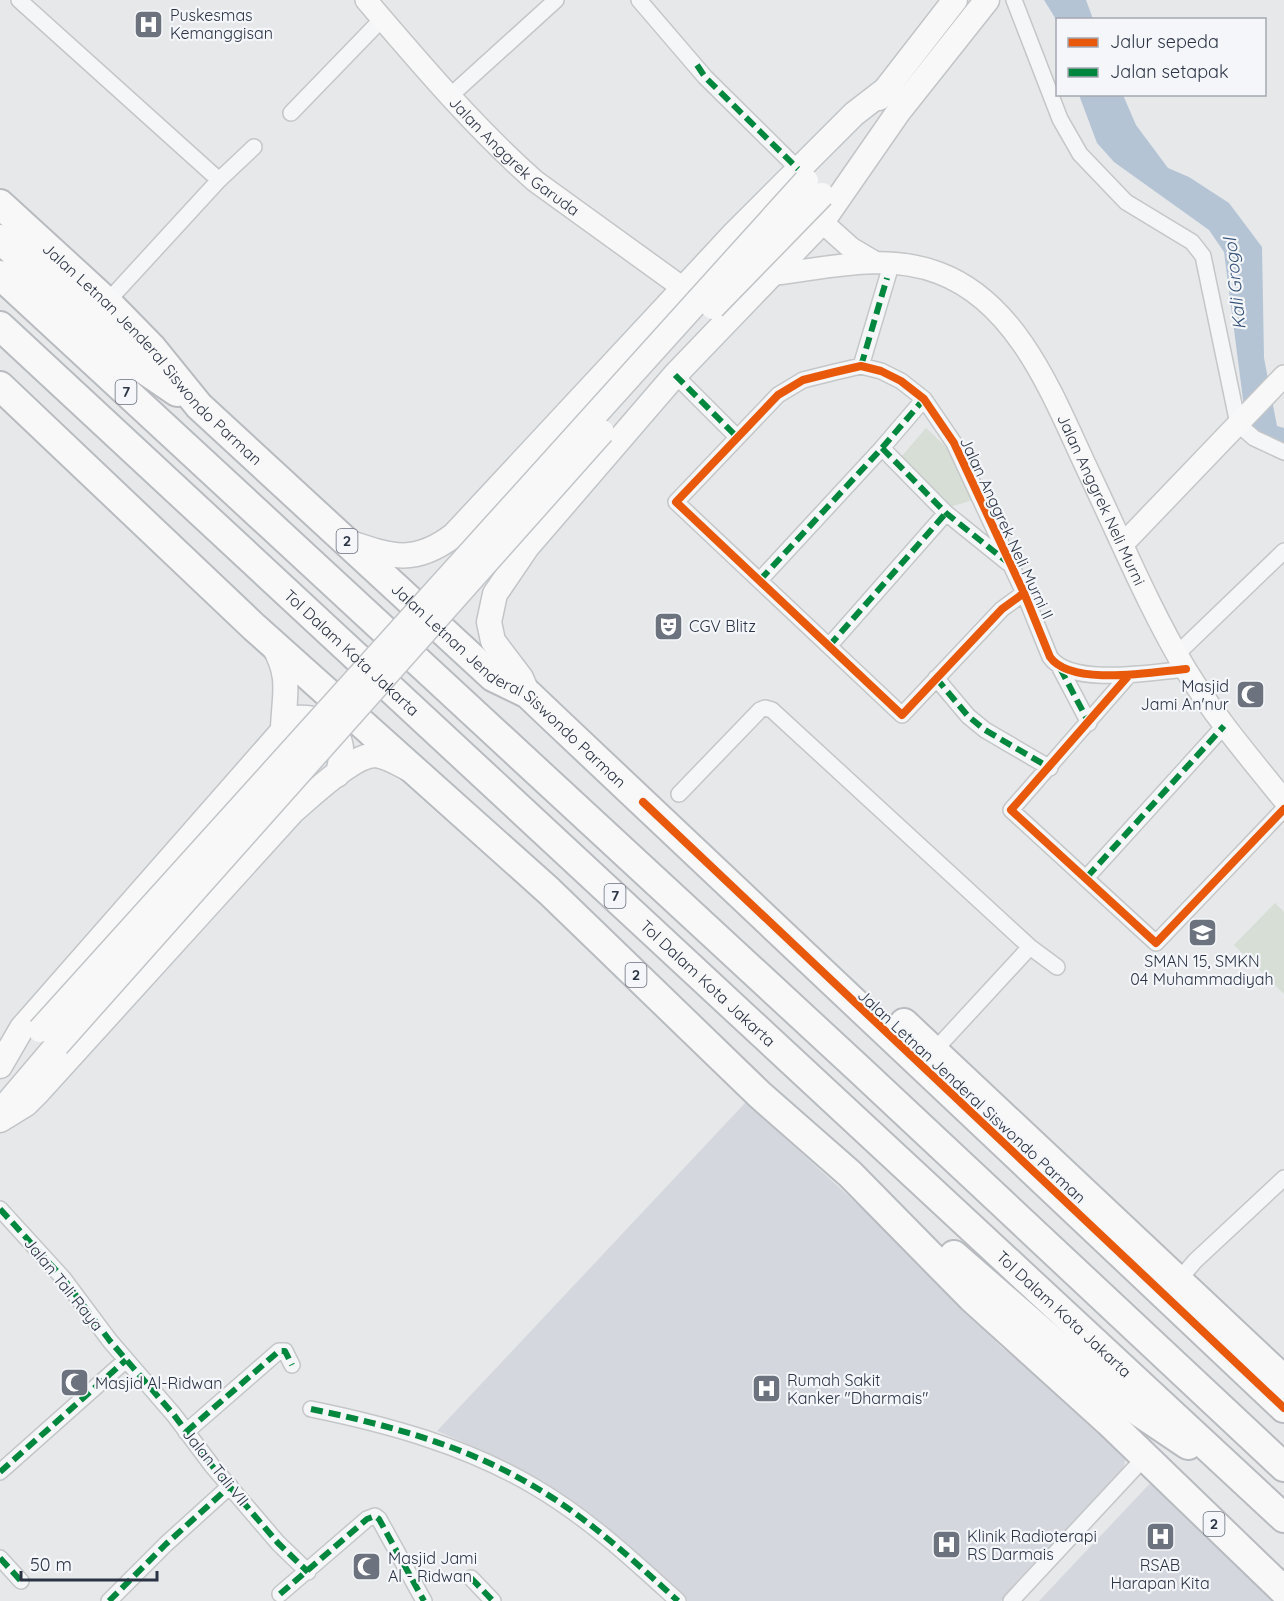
<svg xmlns="http://www.w3.org/2000/svg" width="1284" height="1601" viewBox="0 0 1284 1601" font-family="Quicksand,sans-serif">
  <style>
    .built { fill: #d4d7dd }
    .green { fill: #d6ded6 }
    .water { fill: #b4c4d5 }
    .lines { fill: none; stroke-linecap: round; stroke-linejoin: round }
    .street-casing { stroke: #c4c6c8; stroke-width: 18 }
    .secondary-casing { stroke: #c4c6c8; stroke-width: 24 }
    .primary-casing { stroke: #c2c5c8; stroke-width: 27 }
    .highway-casing { stroke: #b8bbbf; stroke-width: 32 }
    .street { stroke: #f5f6f7; stroke-width: 15 }
    .secondary { stroke: #f8f8f8; stroke-width: 21 }
    .primary { stroke: #f8f8f8; stroke-width: 24 }
    .highway { stroke: #f8f8f8; stroke-width: 28 }
    .primary-bridge-casing { stroke: #c2c5c8; stroke-width: 27; stroke-linecap: butt }
    .primary-bridge { stroke: #f8f8f8; stroke-width: 24 }
    .quiet { stroke: #00873e; stroke-width: 6; stroke-dasharray: 12 6; stroke-linecap: butt }
    .cycleway-casing { stroke: #f4f6f9; stroke-width: 11 }
    .cycleway { stroke: #e8590c; stroke-width: 8 }
    .labels { text-anchor: middle; stroke-width: 4.5; stroke-linejoin: round; paint-order: stroke }
    .shield { fill: #f4f6f9; stroke: #676e7b; stroke-width: 1.5 }
    .shield-label { font-size: 15px; font-weight: bold; fill: #2b3445 }
    .poi-label { font-size: 16px; fill: #2b3445; stroke: #f4f6f9; text-anchor: start }
    .street-label { font-size: 16px; fill: #2b3445; stroke: #f4f6f9 }
    .water-label { font-size: 18px; font-style: italic; fill: #34527a; stroke: #f4f6f9 }
  </style>
  <rect width="100%" height="100%" fill="#e6e8ea"/>
  <path class="built" d="M746,1102L892,1236L1001,1347L1120,1437L1127,1452L1124,1466L1116,1481L1001,1601H687L592,1516L563,1495L477,1448L437,1431Z
    M1157,1476L1284,1601H1039Z"/>
  <path class="green" d="M926,428L957,457L976,499L950,507L901,457Z
    M1275,903L1284,912V994L1234,945Z"/>
  <path class="water" d="M1044,0H1086L1093,19L1057,21Z
    M1079,95H1123L1136,125L1168,168L1189,177L1229,203L1262,247L1264,358L1277,426L1284,428V449L1256,434L1244,407L1224,252L1209,230L1114,162L1097,143Z"/>
  <g class="lines">
    <defs>
      <path id="street" d="M19,0L219,180
        M639,0L705,77L798,169
        M1014,0L1060,119L1080,154L1126,202L1192,242L1203,256L1238,424L1254,438L1284,452
        M449,97L556,0
        M291,113L382,19
        M107,302L219,180L254,147
        M861,366L892,262
        M675,375L736,436
        M882,448L946,513L1008,563
        M760,580L882,448L924,399
        M1024,593L1002,609L902,715L676,502L778,395L803,380L835,372L861,366L881,371L901,381L924,399L954,443L1024,593L1050,657C1071,687 1153,672 1186,669
        M829,646L946,513
        M1178,653L1284,551
        M1060,668L1089,723
        M1129,675L1011,810L1156,943L1284,809
        M936,678L968,716L985,730L1050,768
        M679,794L760,710L765,708L772,710L1030,947
        M1087,877L1224,726
        M934,1051L1030,947L1057,967
        M0,1209L63,1278L110,1341L174,1415L213,1467L278,1543L308,1572
        M1178,1281L1195,1261L1284,1178
        M311,1409C389,1425 466,1446 535,1487C588,1518 633,1560 678,1601
        M186,1432L279,1351H285L292,1365
        M0,1472L126,1360
        M0,1558L21,1581
        M471,1578L493,1601
        M280,1594L367,1519L375,1516L379,1519L424,1601
        M109,1601L166,1544L230,1486
        M1011,1601L1145,1457"/>
      <g id="secondary">
        <path id="s1" d="M366,0C420,63 473,126 535,181L683,288"/>
        <path d="M822,222L851,248L873,261"/>
        <path id="s2" d="M769,275C825,269 884,252 939,273C1021,304 1055,402 1090,475C1121,540 1149,608 1186,670C1215,717 1250,758 1284,800"/>
        <path d="M1123,544L1284,376"/>
      </g>
      <path id="primary" d="M879,98L955,0
        M348,542C392,557 415,565 454,535L735,233L854,114L889,87
        M273,645C292,677 284,695 283,729
        M528,694L521,678L493,641L489,622L495,594L527,547L675,375L822,222L899,111L987,0
        M0,1066L22,1028L294,718C332,715 350,739 337,775
        M0,1112L57,1045
        M0,1120L26,1104L38,1092L293,811C310,797 353,754 376,755C386,756 398,763 407,768"/>
      <g id="highway">
        <path id="s3" d="M0,204L107,302L152,348L199,406L493,677L528,694L550,715L1284,1408"/>
        <path d="M0,239L133,362L177,392"/>
        <path d="M0,275L860,1070L1284,1467"/>
        <path id="s4" d="M0,326L1284,1518"/>
        <path d="M0,386L254,627L549,891L760,1095L850,1174L972,1298L1109,1422L1284,1591"/>
        <path d="M904,1023L1284,1380"/>
        <path d="M954,1255L1118,1398L1188,1445"/>
      </g>
    </defs>
    <use href="#street" class="street-casing"/>
    <use href="#secondary" class="secondary-casing"/>
    <use href="#primary" class="primary-casing"/>
    <use href="#highway" class="highway-casing"/>
    <use href="#street" class="street"/>
    <use href="#secondary" class="secondary"/>
    <use href="#primary" class="primary"/>
    <use href="#highway" class="highway"/>
    <defs>
      <path id="primary-bridge" d="M713,307L822,195
        M40,1030L806,181
        M57,1045L602,432"/>
    </defs>
    <use href="#primary-bridge" class="primary-bridge-casing"/>
    <use href="#primary-bridge" class="primary-bridge"/>
    <path class="quiet" d="M697,65L705,77L798,169
      M861,366L887,278
      M675,375L736,436
      M882,448L946,513L1006,561
      M760,580L882,448L924,399
      M829,646L946,513
      M1060,668L1089,723
      M936,678L968,716L985,730L1050,768
      M1087,877L1224,726
      M0,1209L63,1278L110,1341L174,1415L213,1467L278,1543L308,1572
      M311,1409C389,1425 466,1446 535,1487C588,1518 633,1560 678,1601
      M186,1432L279,1351H285L292,1365
      M0,1472L126,1360
      M0,1558L21,1581
      M471,1578L493,1601
      M280,1594L367,1519L375,1516L379,1519L424,1601
      M109,1601L166,1544L230,1486"/>
    <defs>
      <path id="cycleway" d="M1024,593L1002,609L902,715L676,502L778,395L803,380L835,372L861,366L881,371L901,381L924,399L954,443L1024,593L1050,657C1071,687 1153,672 1186,669
        M1129,675L1011,810L1156,943L1284,809
        M643,802L1284,1408"/>
    </defs>
    <use href="#cycleway" class="cycleway-casing"/>
    <use href="#cycleway" class="cycleway"/>
  </g>
  <defs>
    <symbol id="hospital-square" viewBox="-11 -11 22 22"><rect x="-9" y="-9" width="18" height="18" rx="4" fill="#6c737f" stroke="#f4f6f9"/><path d="M-5-5h3v3.5h4V-5h3V5h-3V1.5h-4V5h-3Z" fill="#fff"/></symbol>
    <symbol id="theatre-square" viewBox="-11 -11 22 22"><rect x="-9" y="-9" width="18" height="18" rx="4" fill="#6c737f" stroke="#f4f6f9"/><path d="M-5-5.5Q0-4 5-5.5V0Q5 5 0 6Q-5 5-5 0ZM-3.3-2.5H-1v1.5H-3.3ZM1-2.5H3.3v1.5H1ZM-2.8 1Q0 5.5 2.8 1Z" fill="#fff"/></symbol>
    <symbol id="mosque-square" viewBox="-11 -11 22 22"><rect x="-9" y="-9" width="18" height="18" rx="4" fill="#6c737f" stroke="#f4f6f9"/><path d="M3.5-4.9A6 6 0 1 0 3.5 4.9A5 5 0 1 1 3.5-4.9Z" fill="#fff"/></symbol>
    <symbol id="school-square" viewBox="-11 -11 22 22"><rect x="-9" y="-9" width="18" height="18" rx="4" fill="#6c737f" stroke="#f4f6f9"/><path d="M0-5L7-2L0 1L-7-2ZM-4 1L0 2.5L4 1V4Q0 6-4 4Z" fill="#fff"/></symbol>
  </defs>
  <g fill-rule="evenodd">
    <use href="#hospital-square" x="132" y="8" width="33" height="33"/>
    <use href="#theatre-square" x="652" y="610" width="33" height="33"/>
    <use href="#mosque-square" x="1234" y="678" width="33" height="33"/>
    <use href="#school-square" x="1186" y="916" width="33" height="33"/>
    <use href="#mosque-square" x="58" y="1366" width="33" height="33"/>
    <use href="#hospital-square" x="750" y="1372" width="33" height="33"/>
    <use href="#hospital-square" x="1144" y="1520" width="33" height="33"/>
    <use href="#hospital-square" x="930" y="1528" width="33" height="33"/>
    <use href="#mosque-square" x="350" y="1550" width="33" height="33"/>
  </g>
  <g class="labels">
    <g class="shield">
      <rect x="115.5" y="380" width="21" height="24" rx="4.5"/>
      <rect x="336.5" y="529" width="21" height="24" rx="4.5"/>
      <rect x="604.5" y="884" width="21" height="24" rx="4.5"/>
      <rect x="625.5" y="963" width="21" height="24" rx="4.5"/>
      <rect x="1203.5" y="1512" width="21" height="24" rx="4.5"/>
    </g>
    <g class="shield-label">
      <text x="126" y="397">7</text>
      <text x="347" y="546">2</text>
      <text x="615" y="901">7</text>
      <text x="636" y="980">2</text>
      <text x="1214" y="1529">2</text>
    </g>
    <g class="poi-label">
      <text x="170" y="21">Puskesmas<tspan x="170" dy="18">Kemanggisan</tspan></text>
      <text x="689" y="632">CGV Blitz</text>
      <text x="1229" y="692" text-anchor="end">Masjid<tspan x="1229" dy="18">Jami An'nur</tspan></text>
      <text x="1202" y="967" text-anchor="middle">SMAN 15, SMKN<tspan x="1202" dy="18">04 Muhammadiyah</tspan></text>
      <text x="787" y="1386">Rumah Sakit<tspan x="787" dy="18">Kanker "Dharmais"</tspan></text>
      <text x="95" y="1389">Masjid Al-Ridwan</text>
      <text x="967" y="1542">Klinik Radioterapi<tspan x="967" dy="18">RS Darmais</tspan></text>
      <text x="388" y="1564">Masjid Jami<tspan x="388" dy="18">Al - Ridwan</tspan></text>
      <text x="1160" y="1571" text-anchor="middle">RSAB<tspan x="1160" dy="18">Harapan Kita</tspan></text>
    </g>
    <g class="street-label">
      <text dy="6" stroke="none"><textPath href="#s1" startOffset="216">Jalan Anggrek Garuda</textPath></text>
      <text dy="6" stroke="none"><textPath href="#s3" startOffset="214">Jalan Letnan Jenderal Siswondo Parman</textPath></text>
      <text dy="6" stroke="none"><textPath href="#s2" startOffset="458">Jalan Anggrek Neli Murni</textPath></text>
      <text transform="translate(1007 528) rotate(65)" y="6">Jalan Anggrek Neli Murni II</text>
      <text dy="6" stroke="none"><textPath href="#s4" startOffset="480">Tol Dalam Kota Jakarta</textPath></text>
      <text dy="6" stroke="none"><textPath href="#s3" startOffset="702">Jalan Letnan Jenderal Siswondo Parman</textPath></text>
      <text dy="6" stroke="none"><textPath href="#s4" startOffset="966">Tol Dalam Kota Jakarta</textPath></text>
      <text transform="translate(972 1096) rotate(43)" y="6">Jalan Letnan Jenderal Siswondo Parman</text>
      <text transform="translate(64 1284) rotate(51)" y="6">Jalan Tali Raya</text>
      <text dy="6" stroke="none"><textPath href="#s4" startOffset="1452">Tol Dalam Kota Jakarta</textPath></text>
      <text transform="translate(216 1467) rotate(51)" y="6">Jalan Tali VII</text>
    </g>
    <g class="water-label">
      <text transform="translate(1235 284) rotate(-96)" y="6">Kali Grogol</text>
    </g>
  </g>
  <rect x="1056" y="18" width="210" height="78" fill="#f4f6f9" stroke="#a4a8b1" stroke-width="1.5"/>
  <rect x="1068" y="38" width="30" height="9" fill="#e8590c" stroke="#a4a8b1" stroke-width="1.5"/>
  <text x="1110" y="48" font-size="18" fill="#2b3445">Jalur sepeda</text>
  <rect x="1068" y="68" width="30" height="9" fill="#00873e" stroke="#a4a8b1" stroke-width="1.5"/>
  <text x="1110" y="78" font-size="18" fill="#2b3445">Jalan setapak</text>
  <path d="M21 1571v9h136v-9" fill="none" stroke="#2b3445" stroke-width="3"/>
  <text x="30" y="1571" font-size="18" fill="#2b3445" stroke="#f4f6f9" stroke-width="4.5" paint-order="stroke">50 m</text>
</svg>
